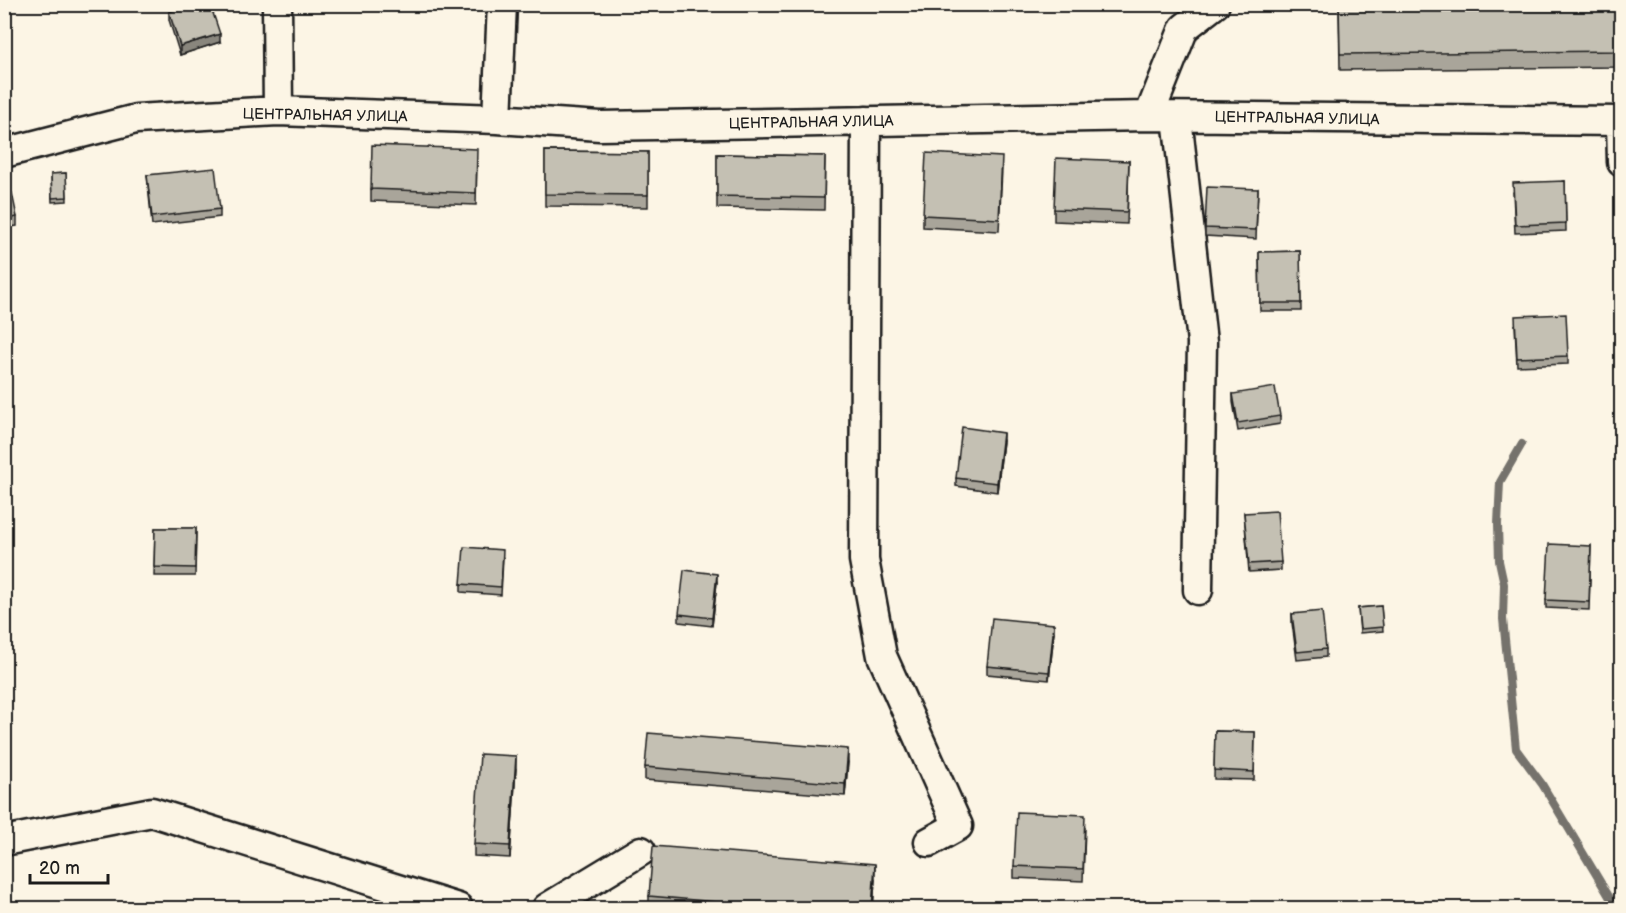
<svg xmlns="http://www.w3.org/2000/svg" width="1626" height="913" viewBox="0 0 1626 913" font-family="'Balsamiq Sans',sans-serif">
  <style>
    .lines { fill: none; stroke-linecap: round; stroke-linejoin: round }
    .stream { stroke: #75726c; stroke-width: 8 }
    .minor-casing { stroke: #1c1c1c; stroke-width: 33 }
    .minor { stroke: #fcf5e5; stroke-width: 28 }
    .wall { fill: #a9a59a; stroke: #1c1c1c; stroke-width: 1.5 }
    .shaded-wall { fill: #89867d; stroke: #1c1c1c; stroke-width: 1.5 }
    .building { fill: #c4c0b3; stroke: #1c1c1c; stroke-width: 1.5 }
    .labels { text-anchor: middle; stroke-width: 5; stroke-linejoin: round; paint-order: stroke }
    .street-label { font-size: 15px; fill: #1c1c1c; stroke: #fcf5e5 }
  </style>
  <rect width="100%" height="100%" fill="#fcf5e5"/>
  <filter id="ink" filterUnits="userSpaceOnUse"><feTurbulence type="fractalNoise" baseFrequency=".0167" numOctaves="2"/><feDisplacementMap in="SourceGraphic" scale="12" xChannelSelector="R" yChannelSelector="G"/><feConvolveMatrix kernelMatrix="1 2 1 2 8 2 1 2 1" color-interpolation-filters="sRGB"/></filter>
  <g filter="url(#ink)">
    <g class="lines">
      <path class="stream" d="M1522,444L1500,482L1498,524L1499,561L1504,584L1503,619L1516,749L1542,784L1616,908"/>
      <defs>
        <path id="minor" d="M277,4L278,111
          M1149,116L1184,28L1215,4
          M1177,117L1202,342L1198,590
          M497,119L502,4
          M866,121L864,560L882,656L958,826L929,842
          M1621,121L1622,162
          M4,153L136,119L278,111L497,119L600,126L1149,116L1622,121
          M4,841L152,812L458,908
          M547,908L641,851"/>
      </defs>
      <use href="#minor" class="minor-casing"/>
      <use href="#minor" class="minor"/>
    </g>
    <path class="wall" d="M1622,4V67L1340,70L1339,5Z
      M169,12L220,42L180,55L169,20Z
      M545,151L648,152V207L545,206Z
      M717,154L825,156L824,210L717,208Z
      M477,161L476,205L371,201V189Z
      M1129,161L1127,224L1054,221V209Z
      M1002,169L999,231L923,227V215Z
      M66,173L67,201L52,202L51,174Z
      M147,175L220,209V217L152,225Z
      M1565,181L1566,231L1515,233L1513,192Z
      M1258,189L1256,239L1205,236V228Z
      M4,195L17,217V226L4,228Z
      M1300,251L1301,311H1260L1259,252Z
      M1515,325L1568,356V364L1517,366Z
      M1233,394L1280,416V424L1238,431L1233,402Z
      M1003,441L997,492L956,486V478Z
      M1244,513L1281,562V570L1249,572Z
      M155,528H196L195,576H154Z
      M1591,546L1589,610L1546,608V600Z
      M503,558L501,595L461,592V584Z
      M717,582L712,626L679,622V614Z
      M1381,606L1383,631L1360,633L1358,608Z
      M1292,614L1326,649V657L1297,660L1292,623Z
      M1054,632L1049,680L987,674V666Z
      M1215,731L1255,732L1254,780L1214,779Z
      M848,762L845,796L645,780V767Z
      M516,768L510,858L474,856V844Z
      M1085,828L1083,881L1014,878V866Z
      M875,879L873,909H649V896Z"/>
    <path class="shaded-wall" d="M220,34V42L180,55V46Z
      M1003,433V441L997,492V483Z
      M717,574V582L712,626V618Z
      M1054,624V632L1049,680V672Z
      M848,749V762L845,796V784Z
      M516,756V768L510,858V846Z
      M875,864V879L873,909H872Z"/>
    <path class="building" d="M193,4H210L220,34L180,46L169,12Z
      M1622,4V51L1340,54L1339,5Z
      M372,145L477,149L476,193L371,189Z
      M545,151L648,152V195L545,194Z
      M926,153L1002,157L999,219L923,215Z
      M717,154L825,156L824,198L717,196Z
      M1056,158L1129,161L1127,212L1054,209Z
      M215,168L220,209L152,217L147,175Z
      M66,173L67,197L52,198L51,174Z
      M1565,181L1566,223L1515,225L1513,183Z
      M1207,187L1258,189L1256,230L1205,228Z
      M12,193L17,217L4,220V195Z
      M1300,251L1301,303H1260L1259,252Z
      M1566,314L1568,356L1517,358L1515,316Z
      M1275,387L1280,416L1238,423L1233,394Z
      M962,427L1003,433L997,483L956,478Z
      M1277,511L1281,562L1249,564L1244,513Z
      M155,528H196L195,568L154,567Z
      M1549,544L1591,546L1589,602L1546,600Z
      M464,547L503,550L501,587L461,584Z
      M684,570L717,574L712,618L679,614Z
      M1381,606L1383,627L1360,629L1358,608Z
      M1322,611L1326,649L1297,652L1292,614Z
      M992,618L1054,624L1049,672L987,666Z
      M1215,731L1255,732L1254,772L1214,770Z
      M648,733L848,749L845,784L645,767Z
      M480,754L516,756L510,846L474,844Z
      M1017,812L1085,815L1083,869L1014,866Z
      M653,846L875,864L872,909H798L649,896Z"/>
  </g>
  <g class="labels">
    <g class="street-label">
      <text transform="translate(325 115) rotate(1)" y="5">ЦЕНТРАЛЬНАЯ УЛИЦА</text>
      <text transform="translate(1297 118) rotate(1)" y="5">ЦЕНТРАЛЬНАЯ УЛИЦА</text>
      <text transform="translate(811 122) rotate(-1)" y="5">ЦЕНТРАЛЬНАЯ УЛИЦА</text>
    </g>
  </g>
  <rect width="1626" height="913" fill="none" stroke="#fcf5e5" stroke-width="24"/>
  <rect x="12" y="12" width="1602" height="889" fill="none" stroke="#1c1c1c" stroke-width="2" filter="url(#ink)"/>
  <path d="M30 874v9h78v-9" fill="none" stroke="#1c1c1c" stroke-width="3"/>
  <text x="39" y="874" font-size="18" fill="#1c1c1c" stroke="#fcf5e5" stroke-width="4.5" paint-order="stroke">20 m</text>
</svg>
